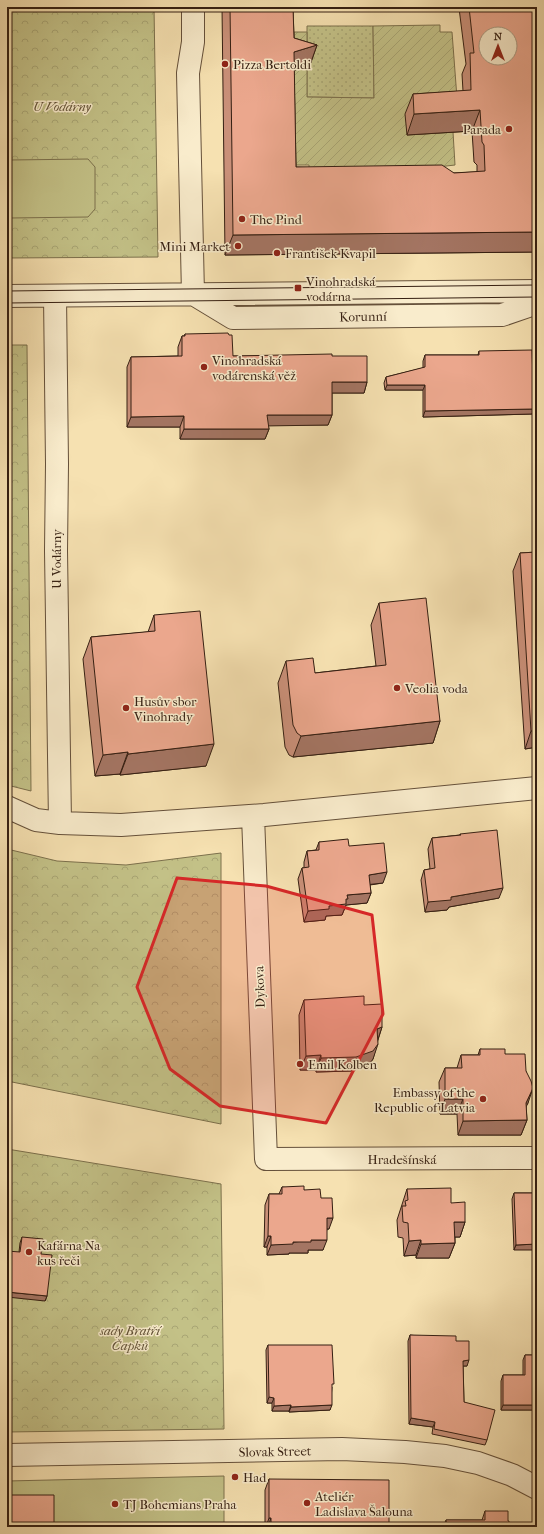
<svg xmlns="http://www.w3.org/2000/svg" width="544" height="1534" viewBox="0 0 544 1534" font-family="'IM FELL French Canon',serif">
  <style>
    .grass { fill: url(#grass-dots); stroke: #7c704c }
    .forest { fill: url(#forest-crowns); stroke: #7c704c }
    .garden { fill: url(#garden-furrows); stroke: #7c704c }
    .pitch { fill: #c3c187; stroke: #7c704c }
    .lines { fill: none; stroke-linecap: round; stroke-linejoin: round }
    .minor-casing { stroke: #65503a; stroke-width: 24 }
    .minor { stroke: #f9eccc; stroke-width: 22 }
    .tram { stroke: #351f12; stroke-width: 1 }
    .wall { fill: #ca9079; stroke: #351f12; fill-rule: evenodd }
    .shaded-wall { fill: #a47563; stroke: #351f12 }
    .building { fill: #eba78d; stroke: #351f12; fill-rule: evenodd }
    .marked { fill: #d62828; fill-opacity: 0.2; stroke: #d62828; stroke-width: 3; stroke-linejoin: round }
    .poi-dot { fill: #8f2418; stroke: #f9eccc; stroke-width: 1.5 }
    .labels { text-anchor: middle; stroke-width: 3; stroke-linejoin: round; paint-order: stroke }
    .poi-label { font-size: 13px; fill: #351f12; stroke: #f9eccc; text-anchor: start }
    .park-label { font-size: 13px; font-style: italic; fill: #605035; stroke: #f9eccc }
    .street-label { font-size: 13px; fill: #351f12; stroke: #f9eccc }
  </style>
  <defs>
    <pattern id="grass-dots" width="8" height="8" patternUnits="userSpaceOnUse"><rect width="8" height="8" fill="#c3c187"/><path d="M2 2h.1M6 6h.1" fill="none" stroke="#a8a574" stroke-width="1.8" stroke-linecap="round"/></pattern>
    <pattern id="forest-crowns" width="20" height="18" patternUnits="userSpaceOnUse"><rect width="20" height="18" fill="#c3c187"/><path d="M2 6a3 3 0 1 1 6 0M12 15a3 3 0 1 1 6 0" fill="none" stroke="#a8a574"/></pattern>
    <pattern id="garden-furrows" width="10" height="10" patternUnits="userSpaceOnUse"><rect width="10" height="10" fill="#c3c187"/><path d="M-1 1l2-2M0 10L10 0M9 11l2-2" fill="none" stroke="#a8a574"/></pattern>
  </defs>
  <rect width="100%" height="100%" fill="#f6e1b1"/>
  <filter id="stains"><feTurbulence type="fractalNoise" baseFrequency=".005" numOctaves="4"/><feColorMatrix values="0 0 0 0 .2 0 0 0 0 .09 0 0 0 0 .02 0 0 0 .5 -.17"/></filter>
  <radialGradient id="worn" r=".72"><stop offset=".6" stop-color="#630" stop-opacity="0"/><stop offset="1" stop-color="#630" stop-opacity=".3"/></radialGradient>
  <path class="grass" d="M307,26H373L374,98L307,97Z"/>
  <path class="forest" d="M7,7H154L158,257L7,258Z
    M7,345H27L31,791L11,786L7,783Z
    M7,849L57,861L126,865L221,853V1124L7,1081Z
    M7,1149L221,1184L224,1429L7,1432V1297L19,1254L7,1257Z"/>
  <path class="garden" d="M440,25V32H452L457,98L451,99L455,165L309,182V165H295L294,32H307V97L374,98L373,26Z"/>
  <path class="pitch" d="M88,159L95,167V209L88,217L10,218L7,214V163L10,160Z
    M224,1476V1527H7V1481Z"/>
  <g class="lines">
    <defs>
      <path id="minor" d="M193,7V42L188,73L193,294
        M195,295L233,318L502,315L537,303
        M7,296L537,291
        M55,296L57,464L56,551L60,823
        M7,807L36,820L60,823L121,825L264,815L537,788
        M253,816L266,1159L537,1158
        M7,1455L342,1449L405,1452L445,1456L478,1463L512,1475L537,1488"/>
    </defs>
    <use href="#minor" class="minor-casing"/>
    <use href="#minor" class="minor"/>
    <path class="tram" d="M7,291L537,285
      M7,303L537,297"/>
  </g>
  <path class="wall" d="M222,7H535L537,252L225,255ZM459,8L466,64L462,74L463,91L413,94L405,114L407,135L472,131L474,162L477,165V172L454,173L296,167L294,70L310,65L317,45L294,38L293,9Z
    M185,334L233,356H332L367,382L364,393H332V415L328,425H268L269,429L265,439H180V427H127V367L131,357L178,356V347L182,336H184Z
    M479,351L532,414L423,417V390H385L384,383L386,377L423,368V361L425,355H478Z
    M537,552V747L525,749L513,571L520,553Z
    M379,603L440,721L433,743L293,757L289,755L285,747L278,683L286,661L315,673L376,666L371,625Z
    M154,615L206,766L120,775V774L95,776L83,659L91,637L148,632Z
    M460,834L499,898L449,907L447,910L425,912L421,880L424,870L430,869L428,849L432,838L460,835Z
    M319,842L349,846L383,883L370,885L371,893L367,903L346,905L342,915L326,916L325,920L304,922L298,879L302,868H304V862L307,851L316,850Z
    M304,1000L364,1005L382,1027L378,1040L373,1059L368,1066L351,1071L316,1072V1070H300L299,1015Z
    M480,1049L505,1054L526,1071L528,1103L526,1106L527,1120L521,1135H458L457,1114H440L439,1082L445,1068H457L461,1055H478Z
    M282,1187L304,1190L321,1198L329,1229H327L323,1250H308V1253H289V1254L267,1255V1247H264L265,1205L269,1194H279Z
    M407,1189L451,1203L465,1222L460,1237H455V1243L449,1258H416V1255L404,1256L403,1238L398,1237L397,1220Z
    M514,1193H537L514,1250L512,1199Z
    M22,1237L41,1254L47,1296L45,1301L19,1252L20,1243Z
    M410,1335L456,1341L467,1366H463L464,1402L487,1440L485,1445L432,1434L433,1427L409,1424L408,1341Z
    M268,1345L332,1387L330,1410L289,1412V1411H272V1403H267L266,1350Z
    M525,1355H537V1410H501V1381L503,1375H523V1360Z
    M269,1479L389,1527H402H265V1490Z
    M485,1511L508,1521L509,1527H443L446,1520H482Z"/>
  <path class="shaded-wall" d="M287,7H460L459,8L286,9Z
    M317,45L310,65L287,73L294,52Z
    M480,110L472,131L407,135L414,114Z
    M537,232V252L225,255L233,235Z
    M332,382H367L364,393H328Z
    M387,385H425L423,390H385Z
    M534,409L532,414L423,417L425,411Z
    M267,415H332L328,425L263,426Z
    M184,416L180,427H127L131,417Z
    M184,429H269L265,439H180Z
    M440,721L433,743L293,757L301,736Z
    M537,730V747L525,749L531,731Z
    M214,744L206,766L120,775L128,754Z
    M128,752L120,774L95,776L103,755Z
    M387,872L383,883L365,885L369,875Z
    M503,888L499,898L449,907L447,910L425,912L428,902L451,897Z
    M371,893L367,903L346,905L342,915L326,916L325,920L304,922L308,911L329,906L347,895Z
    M382,1027L377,1042V1029Z
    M378,1044L373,1059L368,1066L351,1071L316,1072L321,1058Z
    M321,1055L316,1070H300L306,1056Z
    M533,1088L528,1103L521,1117L526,1103Z
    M445,1099H463L457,1114H440Z
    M527,1120L521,1135H458L463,1121Z
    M327,1218H333L329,1229H323Z
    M454,1222H465L460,1237H449Z
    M268,1236H271L267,1247H264Z
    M311,1240H327L323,1250H308V1253H289V1254L267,1255L271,1245Z
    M421,1240L416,1255L404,1256L409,1241Z
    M455,1243L449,1258H416L421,1244Z
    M537,1244V1250H514L516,1245Z
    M7,1292L47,1296L45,1301L7,1297Z
    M469,1360L467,1366H461L463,1361Z
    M269,1397L274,1398L272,1403H267Z
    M291,1405L289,1411H272L274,1406Z
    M332,1405L330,1410L289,1412L291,1407Z
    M503,1405H537V1410H501Z
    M411,1418L435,1422L433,1427L409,1424Z
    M269,1518H271L268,1527H266Z"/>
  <path class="building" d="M230,7H293L294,38L317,45L294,52L296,167L442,165L454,173L485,171L484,145L482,142L480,110L414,114L413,94L471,90L470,53H474L469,7H535L537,34V232L233,235ZM486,34H510V58H486Z
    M228,333L229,335H232L233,356L332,354V356H367V382H332V415H267L269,429H184V416L131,417V357L182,356V336H185V334Z
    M532,350L534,409L425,411V385H387L386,377L425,367V355H479V351Z
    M537,552V730L531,731L520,553Z
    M426,598L440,721L301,736L297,733L293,725L286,661L313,658L315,673L386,665L379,603Z
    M200,611L214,744L128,754V752L103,755L91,637L155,631L154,615Z
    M497,830L503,888L451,897V900L428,902L424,870L435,868L432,838L461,835L460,834Z
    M348,839L349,846L384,843L387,872L369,875L371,893L347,895L348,899H346V904L329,906V909L308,911L302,868L309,867L307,851L319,850V842Z
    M364,996V1005L382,1004V1027L377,1029L378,1044L373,1051L356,1057L321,1058V1055L306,1056L304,1000Z
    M480,1049H505V1054H525L526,1071L531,1081L533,1088L526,1103L527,1120L463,1121V1099H445V1068H462L461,1055H480Z
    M304,1186V1190L320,1189L321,1198H332L333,1218H327V1240H311V1242H293V1244L271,1245V1236H268L269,1194H282V1187Z
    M451,1188V1203L465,1202V1222H454L455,1243L421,1244V1240L409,1241L408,1223L403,1222L402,1206H406L405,1201L408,1200L407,1189Z
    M514,1193H537V1244L516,1245Z
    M22,1237L43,1239L41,1254L52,1255L47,1296L7,1292V1251L20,1252Z
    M410,1335L456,1336V1341H469V1360L463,1361L464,1402L495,1410L487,1440L434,1429L435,1422L411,1418Z
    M268,1345H332L334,1384H332V1405L291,1407V1405L274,1406V1398L269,1397Z
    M525,1355H537V1405H503V1375H525Z
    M269,1479L389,1480V1527H402H271V1518H269Z
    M7,1495H54V1527H7Z
    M485,1511H508V1521H509V1527H447L446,1520H485Z"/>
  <path class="marked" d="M177,878L266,886L372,915L383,1014L326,1123L220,1106L170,1069L137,987Z"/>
  <g class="poi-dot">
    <circle cx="225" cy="64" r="4"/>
    <circle cx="509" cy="129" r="4"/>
    <circle cx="242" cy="219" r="4"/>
    <circle cx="238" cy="246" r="4"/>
    <circle cx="277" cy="253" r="4"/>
    <rect x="294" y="284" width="8" height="8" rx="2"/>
    <circle cx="204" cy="367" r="4"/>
    <circle cx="397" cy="688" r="4"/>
    <circle cx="126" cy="708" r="4"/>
    <circle cx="300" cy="1064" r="4"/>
    <circle cx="483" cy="1099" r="4"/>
    <circle cx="29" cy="1252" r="4"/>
    <circle cx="235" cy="1477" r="4"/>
    <circle cx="307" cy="1503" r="4"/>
    <circle cx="115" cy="1504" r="4"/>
  </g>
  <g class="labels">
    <g class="poi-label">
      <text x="233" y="69">Pizza Bertoldi</text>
      <text x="501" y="134" text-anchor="end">Parada</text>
      <text x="250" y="224">The Pind</text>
      <text x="230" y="251" text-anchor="end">Mini Market</text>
      <text x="285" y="258">František Kvapil</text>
      <text x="306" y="286">Vinohradská<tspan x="306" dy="15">vodárna</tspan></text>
      <text x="212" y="365">Vinohradská<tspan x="212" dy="15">vodárenská věž</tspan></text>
      <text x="405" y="693">Veolia voda</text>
      <text x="134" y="706">Husův sbor<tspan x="134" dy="15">Vinohrady</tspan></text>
      <text x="308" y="1069">Emil Kolben</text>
      <text x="475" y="1097" text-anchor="end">Embassy of the<tspan x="475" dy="15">Republic of Latvia</tspan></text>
      <text x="37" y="1250">Kafárna Na<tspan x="37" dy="15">kus řeči</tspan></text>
      <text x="243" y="1482">Had</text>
      <text x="315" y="1501">Ateliér<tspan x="315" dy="15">Ladislava Šalouna</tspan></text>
      <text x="123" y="1509">TJ Bohemians Praha</text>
    </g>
    <g class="park-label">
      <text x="62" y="111">U Vodárny</text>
      <text x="130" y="1335">sady Bratří<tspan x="130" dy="15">Čapků</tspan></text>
    </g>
    <g class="street-label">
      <text transform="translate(363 316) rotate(-1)" y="5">Korunní</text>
      <text transform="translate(56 559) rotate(-90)" y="5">U Vodárny</text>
      <text transform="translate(259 987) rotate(-92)" y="5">Dykova</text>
      <text x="402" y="1164">Hradešínská</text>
      <text transform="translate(275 1451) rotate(-1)" y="5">Slovak Street</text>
    </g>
  </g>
  <rect width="544" height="1534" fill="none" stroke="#f6e1b1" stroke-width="24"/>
  <rect x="8" y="8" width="528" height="1518" fill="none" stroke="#351f12" stroke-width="2"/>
  <rect x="12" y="12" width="520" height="1510" fill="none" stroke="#351f12"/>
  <g transform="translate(498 46)"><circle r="19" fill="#f9eccc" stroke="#ab9a82"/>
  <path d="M0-3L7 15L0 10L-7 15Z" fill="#8f2418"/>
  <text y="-6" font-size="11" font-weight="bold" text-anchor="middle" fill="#351f12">N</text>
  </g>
  <rect width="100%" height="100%" filter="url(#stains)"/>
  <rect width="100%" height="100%" fill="url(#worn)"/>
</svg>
